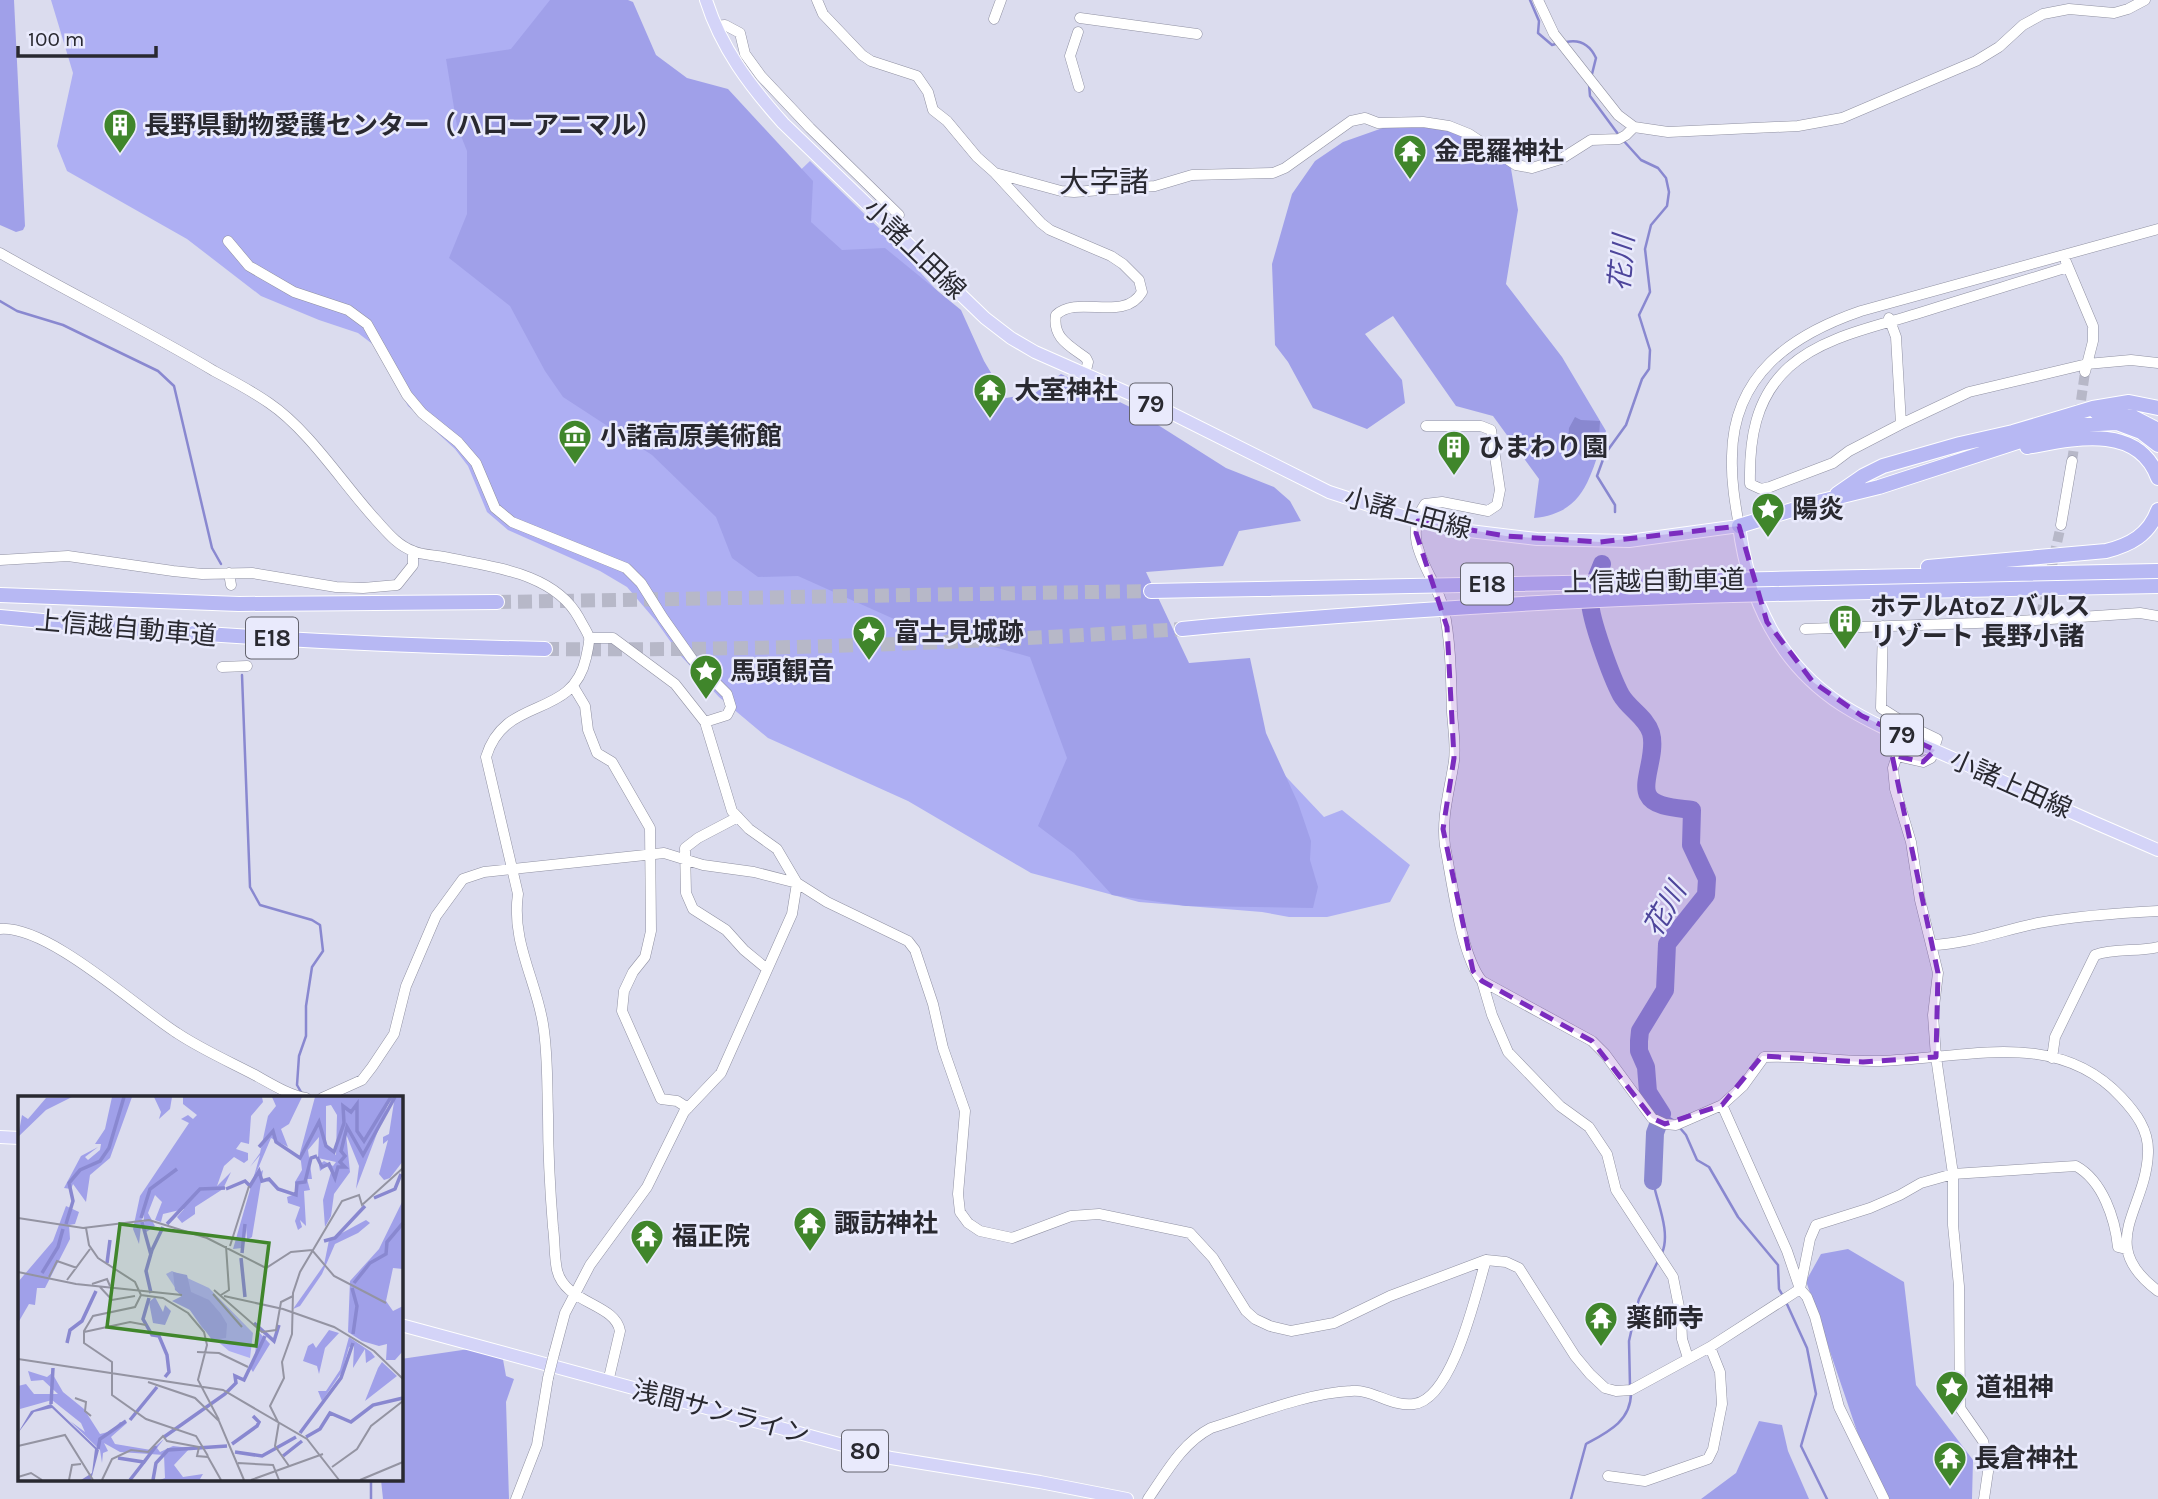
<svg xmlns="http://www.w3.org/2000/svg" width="2158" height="1499" viewBox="0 0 2158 1499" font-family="Karla,'Noto Sans JP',sans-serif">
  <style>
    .green { fill: #aeaff3 }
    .forest { fill: #a0a0e9 }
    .water { fill: #8988d0 }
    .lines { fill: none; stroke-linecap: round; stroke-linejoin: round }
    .stream { stroke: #8988d0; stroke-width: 2.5 }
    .river { stroke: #8988d0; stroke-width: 18 }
    .minor-tunnel { stroke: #b7b8c8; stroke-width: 10; stroke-dasharray: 10 5; stroke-linecap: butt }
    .highway-tunnel { stroke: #b7b8c8; stroke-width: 14; stroke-dasharray: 14 7; stroke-linecap: butt }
    .minor-casing { stroke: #9091a2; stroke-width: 11 }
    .major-casing { stroke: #fff; stroke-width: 14 }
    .highway-casing { stroke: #fff; stroke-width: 16 }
    .minor { stroke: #fff; stroke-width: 10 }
    .major { stroke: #d4d4f8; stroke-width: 12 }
    .highway { stroke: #b7b8f3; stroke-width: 14 }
    .minor-bridge-casing { stroke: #9091a2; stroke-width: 11; stroke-linecap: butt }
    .highway-bridge-casing { stroke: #fff; stroke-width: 16; stroke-linecap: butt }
    .minor-bridge { stroke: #fff; stroke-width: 10 }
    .highway-bridge { stroke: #b7b8f3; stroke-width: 14 }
    .marked { fill: #7b2cbf; fill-opacity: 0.2; stroke: #7b2cbf; stroke-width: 5; stroke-dasharray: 14 9; stroke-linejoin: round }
    .labels { text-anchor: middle; stroke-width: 5; stroke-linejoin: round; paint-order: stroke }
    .shield { fill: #e9eafc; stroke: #63636d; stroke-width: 2 }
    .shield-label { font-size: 24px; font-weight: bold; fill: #292930 }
    .poi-label { font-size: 26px; font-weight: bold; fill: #292930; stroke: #e9eafc; text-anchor: start }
    .street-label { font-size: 26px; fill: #292930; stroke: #e9eafc }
    .water-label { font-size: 28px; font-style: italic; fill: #4d459b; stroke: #e9eafc }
    .quarter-label { font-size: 30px; fill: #292930; stroke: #e9eafc }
    .inset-river { fill: none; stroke: #8988d0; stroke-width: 3.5 }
    .inset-road { fill: none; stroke: #9494a2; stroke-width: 2 }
    .view { fill: #40862b; fill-opacity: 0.15; stroke: #40862b; stroke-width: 3.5 }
    .inset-edge { fill: none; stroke: #292930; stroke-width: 3.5 }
  </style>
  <rect width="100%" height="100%" fill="#dbdcee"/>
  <path class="green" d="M51,0H559L749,219L810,161L886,235L953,308L1078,556L1324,817L1342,810L1410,865L1390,902L1327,917H1289L1262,912L1139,902L1031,873L908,801L768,738L719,697L680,655L656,621L627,587L600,571L508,530L487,512L468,466L455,449L408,406L375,346L358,333L319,320L261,296L187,239L67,171L57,146L73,73Z"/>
  <path class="forest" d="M0,0H14L25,226L23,230L16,232L0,225Z
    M550,0H628L633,2L656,55L687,78L728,89L813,181L811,222L842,250L885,248L961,310L984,361L1006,398L1035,393L1061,374L1128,406L1226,468L1274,487L1290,501L1301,521L1239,531L1223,566L1146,572L1189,663L1250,658L1266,733L1298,803L1311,841L1310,860L1318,887L1313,908L1186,906L1112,895L1074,853L1038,826L1067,758L1030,657L894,619L798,576L758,577L732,558L716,517L652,455L563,397L545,371L510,306L449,258L467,214V151L457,126L446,59L511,49Z
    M1446,122L1508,151L1518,210L1506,284L1562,357L1606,431C1590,474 1587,513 1534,518L1539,479L1493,416L1456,406L1393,316L1365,334L1402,380L1405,403L1367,429L1313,408L1288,362L1275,345L1272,264L1292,194L1315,161L1343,142L1394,124Z
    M1848,1249L1904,1282L1916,1385L1973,1460L1972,1499H1880L1806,1281L1821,1254Z
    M476,1348L502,1354L506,1376L514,1379L506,1402L509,1499H383L381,1480H401V1359Z
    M1759,1421L1782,1425L1788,1451L1809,1499H1701L1736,1473Z"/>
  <path class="water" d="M1575,417L1581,420L1600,421L1599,436L1590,460H1584L1568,441L1569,428Z"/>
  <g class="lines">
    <path class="stream" d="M1530,0L1539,21L1538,33L1552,45L1559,43
      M1566,42C1580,39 1590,45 1596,58L1592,74
      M1589,84L1590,96L1618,134
      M0,301L17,311L63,325L158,371L174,386L212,548L221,564
      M1615,512V505L1597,476L1605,454L1626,425L1642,379L1649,369L1650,350L1639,315L1650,292L1645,249L1651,225L1667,206L1669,192L1666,178L1658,168L1641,160L1622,139
      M242,675L250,887L260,905L312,920L320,925L323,951L312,967L306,1006V1036L299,1056L297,1085L301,1092
      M1662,1114L1673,1120
      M1680,1128L1686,1135L1697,1160L1709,1167L1738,1217L1778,1265L1779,1289L1783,1296
      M1653,1181C1657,1203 1671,1232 1662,1253
      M1786,1302L1807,1348L1816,1394L1801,1446L1827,1499
      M1630,1386L1629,1341L1636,1310L1639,1299L1659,1259
      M371,1499V1480
      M1571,1499L1586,1444C1608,1432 1631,1421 1631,1393"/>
    <path class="river" d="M1602,564C1598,575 1591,588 1590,599C1589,617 1612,678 1621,695C1629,709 1646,717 1651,733C1657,754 1641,782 1648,795C1654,808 1680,808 1692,810L1691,845L1707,879L1706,895L1667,944L1665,990L1640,1031L1639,1041V1051L1646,1067L1648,1092L1662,1114L1655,1133L1653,1181"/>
    <path class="minor-tunnel" d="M2079,415L2085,372
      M2072,461L2076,434
      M2041,615L2061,525"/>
    <path class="highway-tunnel" d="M497,602L1151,591
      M545,649C758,651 970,643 1182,629"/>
    <defs>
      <path id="minor" d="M817,0L823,14L862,55L871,61L917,76L928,92L933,110L947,121L977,157L995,173L1041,223L1050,230L1111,256L1123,264L1139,280L1142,292C1124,323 1078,294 1056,315C1052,338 1070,346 1086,358L1088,362L1085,375
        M1538,0L1554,34L1618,115L1634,127L1668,132L1798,126L1842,118L1976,61L1999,47L2023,25L2043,14L2069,9L2114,13L2128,9L2145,0
        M1080,18L1197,34
        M994,19L1001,0
        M715,26L725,25L740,33L745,54L761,76L810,128L899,215
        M1078,32L1070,56L1079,87
        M995,173L1061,191L1074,192L1155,186L1192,175L1273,173L1285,168L1351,121L1365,118L1378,123L1423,122L1449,126L1469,134L1516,165L1532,168L1561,159L1591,140L1619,139L1626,135L1634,127
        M228,241L249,266L294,292L348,310L367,324L407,395L422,413L458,442L476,463L495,508L512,522L626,568L641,583L663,618L692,659L727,694L731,707L727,715L705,722
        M0,253C71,294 144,329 214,371C233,381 252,391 269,403C309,430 343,484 376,520C387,532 397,545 413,551C422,555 434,555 444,557C491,567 554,572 579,618C582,624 587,631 589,637C590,642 587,652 586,658C572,721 505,694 486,757L518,894C511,941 536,980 543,1024C548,1054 547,1085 548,1115C548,1153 550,1190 553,1227C555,1241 554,1256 557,1270C565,1304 615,1303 620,1331L608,1382
        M2066,262L2093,326V341L2085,372
        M2068,267C2017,283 1966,298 1916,314C1874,327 1822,337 1789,367C1755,398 1749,440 1750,484L1761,489L1770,487L1833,463L1849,451L1901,424L1969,392L2087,364L2131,360L2158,363
        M1889,318L1896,337L1901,424
        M1426,426H1481L1491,430L1500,490L1497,505L1488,511L1442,502L1425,504C1399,543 1435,573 1444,610C1451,643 1451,678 1452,712C1453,728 1456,745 1454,761C1450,789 1441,817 1445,846C1452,881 1461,956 1482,981L1592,1041L1605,1054L1652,1118L1665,1124L1676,1125L1722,1105L1743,1086L1764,1057C1803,1055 1841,1062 1880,1061C1963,1059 2056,1027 2121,1097C2136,1113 2149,1130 2148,1153C2146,1211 2095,1244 2158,1291
        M2061,525L2072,461
        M1739,526C1735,503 1731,480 1732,456C1733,375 1791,335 1861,311L2158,229
        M0,560L68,556L173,571L202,574L252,573L336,587L363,588L397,585L413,565V551
        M229,573L231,585
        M1883,626L1881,708L1906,724L1937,739L1931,758L1923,762L1897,756L1893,768L1895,789L1911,842L1920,900L1938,973L1933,1015L1936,1057L1953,1174V1225L1959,1286L1960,1408L1983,1441L1989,1465L1984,1499
        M1805,629L2005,622L2140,613L2158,616
        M222,667L247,666
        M573,686L585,706L588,730L597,753L612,762L650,828L651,931L645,957L633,972L624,991L622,1011L661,1099L677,1101L688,1108
        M738,817L698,838L685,848L686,893L693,909L726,930L744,950L767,969
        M0,929C48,925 136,1007 177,1033C201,1049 228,1061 253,1074C270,1083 288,1095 306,1098
        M1931,945C1968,944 2003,930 2038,923C2077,916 2118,913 2158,911
        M1482,981L1492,1015L1508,1052L1560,1106L1589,1127L1607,1154L1616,1190L1673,1277L1681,1317L1682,1339L1688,1358
        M2052,1058L2055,1037L2095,955C2114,948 2138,952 2158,947
        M322,1098L362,1080L372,1067L394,1034L406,986L436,916L463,879L484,872L664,853L703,865L754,872L797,883L827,902L908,941L915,950L933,1004L943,1048L965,1111L958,1194L960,1212L968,1223L980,1231L1012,1238L1071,1216L1099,1214L1190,1233L1213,1258L1246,1311L1255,1319L1270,1326L1291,1331L1334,1323L1390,1296L1486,1260L1506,1262L1519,1268L1575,1356L1590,1374L1605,1388L1616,1391L1631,1390L1710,1347L1800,1289
        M1722,1105L1787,1251L1800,1289L1807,1297L1815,1317L1839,1407L1884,1499
        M1800,1289L1810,1239L1816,1225L1870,1208L1900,1195L1921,1183L1953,1174L2076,1166C2103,1181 2115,1219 2118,1247L2126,1249
        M554,1354L565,1313L590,1265L647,1187L684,1112L721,1073L792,914L797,883L777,849L749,829L732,811L705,722L675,684L613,638H589
        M1608,1476L1645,1481L1708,1459L1713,1449L1722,1404L1720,1372L1710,1347
        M516,1499L537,1445L548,1378
        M1148,1499C1166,1473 1182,1443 1211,1428C1253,1415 1307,1393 1351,1391C1373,1389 1391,1407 1414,1404C1453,1399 1476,1293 1486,1260"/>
      <path id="major" d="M706,0C721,48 750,86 783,123L985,318L1011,338L1035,352L1153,404L1329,492L1418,521L1469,531L1537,539L1629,541L1739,526C1749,600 1778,663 1842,705C1880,729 1922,744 1963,763C2027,793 2092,822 2158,850
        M0,1137L19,1138
        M401,1325L891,1458L1040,1482L1127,1499"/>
      <path id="highway" d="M2096,412L2133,417L2158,430
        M2027,447C2071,439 2138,422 2158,478
        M1837,494L1863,476L1883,466L1960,444L2013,432L2093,408L2129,402L2158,408
        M1739,526L1822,501L1879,487L2033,437L2079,425L2117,423L2141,432L2158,445
        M1928,567L2106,551C2130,545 2149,535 2158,510
        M1772,579L2158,571
        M1151,591L1201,590
        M1773,594L2158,586
        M0,595L239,604L497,602
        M0,617C181,635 363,645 545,649
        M1182,629L1213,626"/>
    </defs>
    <use href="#minor" class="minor-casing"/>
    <use href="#major" class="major-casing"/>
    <use href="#highway" class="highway-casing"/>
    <use href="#minor" class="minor"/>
    <use href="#major" class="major"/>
    <use href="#highway" class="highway"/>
    <defs>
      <path id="minor-bridge" d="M548,1378L554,1354"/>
      <path id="highway-bridge" d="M1201,590L1772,579
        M1213,626C1400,610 1585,598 1773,594"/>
    </defs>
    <use href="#minor-bridge" class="minor-bridge-casing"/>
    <use href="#highway-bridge" class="highway-bridge-casing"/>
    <use href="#minor-bridge" class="minor-bridge"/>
    <use href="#highway-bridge" class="highway-bridge"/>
  </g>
  <path class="marked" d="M1418,521L1506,536L1600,542L1739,526L1767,622L1813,682L1862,716L1935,750L1923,762L1892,755L1938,973L1936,1057L1863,1062L1762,1056L1722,1105L1665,1124L1652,1118L1592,1041L1482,981L1473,971L1443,829L1454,758L1447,627L1416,533Z"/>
  <defs>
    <symbol id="building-pin" viewBox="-11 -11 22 30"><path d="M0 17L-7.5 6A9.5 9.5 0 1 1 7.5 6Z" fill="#40862b" stroke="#e9eafc"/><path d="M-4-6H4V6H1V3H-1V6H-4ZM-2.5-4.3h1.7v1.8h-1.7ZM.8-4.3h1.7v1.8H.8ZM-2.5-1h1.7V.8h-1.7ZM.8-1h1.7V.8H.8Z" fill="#fff"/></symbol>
    <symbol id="temple-pin" viewBox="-11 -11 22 30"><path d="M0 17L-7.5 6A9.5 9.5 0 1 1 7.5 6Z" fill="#40862b" stroke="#e9eafc"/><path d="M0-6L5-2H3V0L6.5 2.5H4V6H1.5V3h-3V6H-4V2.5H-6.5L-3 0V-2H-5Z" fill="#fff"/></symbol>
    <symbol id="museum-pin" viewBox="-11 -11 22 30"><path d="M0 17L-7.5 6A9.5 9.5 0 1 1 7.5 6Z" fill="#40862b" stroke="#e9eafc"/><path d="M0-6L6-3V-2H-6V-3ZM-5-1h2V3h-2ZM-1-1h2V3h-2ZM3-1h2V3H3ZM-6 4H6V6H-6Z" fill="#fff"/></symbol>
    <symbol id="sight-pin" viewBox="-11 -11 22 30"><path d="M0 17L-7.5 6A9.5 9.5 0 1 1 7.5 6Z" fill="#40862b" stroke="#e9eafc"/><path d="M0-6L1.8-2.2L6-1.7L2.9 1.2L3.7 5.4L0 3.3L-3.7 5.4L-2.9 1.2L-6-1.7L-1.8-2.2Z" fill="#fff"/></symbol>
  </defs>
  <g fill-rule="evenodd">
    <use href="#building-pin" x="101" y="106" width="38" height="52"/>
    <use href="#temple-pin" x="1391" y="132" width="38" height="52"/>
    <use href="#temple-pin" x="971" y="371" width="38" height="52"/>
    <use href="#museum-pin" x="556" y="417" width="38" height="52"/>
    <use href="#building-pin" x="1435" y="428" width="38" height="52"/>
    <use href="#sight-pin" x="1749" y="490" width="38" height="52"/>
    <use href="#building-pin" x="1826" y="602" width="38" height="52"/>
    <use href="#sight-pin" x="850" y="613" width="38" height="52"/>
    <use href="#sight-pin" x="687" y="652" width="38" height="52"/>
    <use href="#temple-pin" x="791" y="1204" width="38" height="52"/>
    <use href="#temple-pin" x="628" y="1217" width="38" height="52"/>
    <use href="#temple-pin" x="1582" y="1299" width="38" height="52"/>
    <use href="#sight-pin" x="1933" y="1368" width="38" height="52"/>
    <use href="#temple-pin" x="1931" y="1439" width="38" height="52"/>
  </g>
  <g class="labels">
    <g class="shield">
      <rect x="1130" y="383.5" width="42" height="41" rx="5"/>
      <rect x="1461" y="563.5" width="52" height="41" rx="5"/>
      <rect x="246" y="617.5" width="52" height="41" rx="5"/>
      <rect x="1881" y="714.5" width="42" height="41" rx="5"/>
      <rect x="842" y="1430.5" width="46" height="41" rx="5"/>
    </g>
    <g class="shield-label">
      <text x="1151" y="412">79</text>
      <text x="1487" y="592">E18</text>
      <text x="272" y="646">E18</text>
      <text x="1902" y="743">79</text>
      <text x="865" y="1459">80</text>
    </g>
    <g class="poi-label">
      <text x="144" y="134">長野県動物愛護センター（ハローアニマル）</text>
      <text x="1434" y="160">金毘羅神社</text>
      <text x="1014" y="399">大室神社</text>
      <text x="600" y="445">小諸高原美術館</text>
      <text x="1478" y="456">ひまわり園</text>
      <text x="1792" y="518">陽炎</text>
      <text x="1870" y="615">ホテルAtoZ バルス<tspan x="1870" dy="30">リゾート 長野小諸</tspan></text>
      <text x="894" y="641">富士見城跡</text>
      <text x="730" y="680">馬頭観音</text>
      <text x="834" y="1232">諏訪神社</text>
      <text x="672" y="1245">福正院</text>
      <text x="1626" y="1327">薬師寺</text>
      <text x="1976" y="1396">道祖神</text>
      <text x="1974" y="1467">長倉神社</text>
    </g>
    <g class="street-label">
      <text transform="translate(915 249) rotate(44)" y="9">小諸上田線</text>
      <text transform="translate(1408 513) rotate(15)" y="9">小諸上田線</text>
      <text transform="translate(1654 581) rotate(-1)" y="9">上信越自動車道</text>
      <text transform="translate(126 628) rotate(5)" y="9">上信越自動車道</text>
      <text transform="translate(2011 784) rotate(24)" y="9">小諸上田線</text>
      <text transform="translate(721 1412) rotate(15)" y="9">浅間サンライン</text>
    </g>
    <g class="water-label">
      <text transform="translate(1621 263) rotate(-85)" y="10">花川</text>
      <text transform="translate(1664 909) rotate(-60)" y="10">花川</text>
    </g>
    <g class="quarter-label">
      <text x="1104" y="192">大字諸</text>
    </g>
  </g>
  <g transform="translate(18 1096)">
    <rect width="385" height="385" fill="#dbdcee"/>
    <path d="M154,175L191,192L235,237L232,262L211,255L184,232L148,178Z" fill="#aeaff3"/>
    <path d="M54,1L28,14L0,41L4,19L10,23L28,2ZM94,1H114L92,62L72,79L68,106L55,88L53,93L46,92L63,60L80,51L67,61L70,64L82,54L83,48H77L87,33ZM136,1H161H154L152,13L141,23L143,16ZM165,1H244L245,6L233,20L231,48L223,46L218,53L230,57V64L226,67L216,61L206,70L199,90L213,76L205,93L177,111V118L164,127L159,121L166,113L145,118L143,126L137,124L144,106L137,99L130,117L137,130L127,137L125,112L121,148L115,133L122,100L171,27L163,23L170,19L175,23L179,19L165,8ZM254,1H284L271,28L263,33L270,51L253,42L236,82L245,74L234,141L229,144L228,129L224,152L215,153L242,59L232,71L242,57L250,20L258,10ZM297,1H385V65L372,82L366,84L361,78L370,44L365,48V41L371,38L376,6L372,3L338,93L341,70L328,38L332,76L316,98L313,120L307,131L305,104L313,76L309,70L302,75L301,69L306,65L315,70L318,66L300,62L301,41L290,54L294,83H289L292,94L286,95L288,130L282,124L284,131L280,134L277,125L282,111L270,107L269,101L280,97L277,86L284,74L282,57ZM313,9L319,19L318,59L308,50V10ZM385,104V173L375,172L368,205L375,215L385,210V255L377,264H368L369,248L361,250L344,245L330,236L332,185L361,153ZM48,110L61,116L57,128L51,129L52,143L27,192H19L17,209L11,208L0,227V186L35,145ZM348,124L352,127L340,137L317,148L304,178L282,210L275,213L306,169L311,144ZM155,176L169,179L173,196L191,204L203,218L209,228L208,242L194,244L172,214L154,205L164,200L157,194ZM137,201L145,216L147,209L153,215L147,229L135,227L131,206ZM239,234L252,248L235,276L231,270L237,261ZM311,234L321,237L307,252L301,278L299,270L285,265L290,250L295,247L298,252ZM331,241L353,256L357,261L348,267L347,253L335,272L336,250L331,251L324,276L304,305L300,295H308L322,274ZM364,266L379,280L347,305L360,272ZM10,275L29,281L34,277L45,296L66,313L82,338L94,335L102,326L109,327L93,341L97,348L133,354L146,343L139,352L142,356L155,350L172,352L156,369L165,381L185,378L182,383L189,384H142L147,382L146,359L102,356L86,347L90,355L85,357L84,367L82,354L52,325L67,336L63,327L34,304L2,313L0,290L8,288L16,298H40L25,284L13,285Z" fill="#a0a0e9" fill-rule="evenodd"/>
    <path d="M33,308L81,354L73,384H63L74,377L77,353L34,312L16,316L0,337L13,315Z" fill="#8988d0"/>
    <path class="inset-river" d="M241,51L255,35L258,46L282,62L301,26L308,50L316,56L326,27L325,10L333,16L339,8V35L346,45L373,1M299,61L304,71L311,68L317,82L320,71H327L322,66L327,60L323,55L329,31L345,59L377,1M208,93L227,85L232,90L241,75L244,85L251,83L260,93L278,99L279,87L287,86L293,62L299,60M356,102L377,93L383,78M123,122L132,93L159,73M124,126L133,159M48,128L55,105L51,87L62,74L82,65L91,52L106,1M149,128L182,93L207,92M306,145L317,142L347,110M134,154L145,131M224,157L227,128M223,162L227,201M89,167L92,144M24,177L40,151L45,133M336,187L352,167L368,158L369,146L385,127M334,192L339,210L335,238M133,197L128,175L134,154M131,202L125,223L134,239L141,240L149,259L151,276L147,281M236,227L256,245L261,229M49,247L52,234L64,225L78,195M33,308L35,272M112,324L139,291M282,337L323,282L335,247M146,341L207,298L218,287L217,280L226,284L247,240M288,341L302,333L312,317L333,326L355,309L385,302M214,348L239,330L241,326L235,320M80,353L82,343L108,325M217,356L244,360L278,341M265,360L284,345M100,362L126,366L138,350M112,384L126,366M135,384L138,367L150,354L209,350"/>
    <path class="inset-road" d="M0,122L65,132L131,124L189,142L248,172L273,156L294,154L316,180L368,207M68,132L71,149L80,162L117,186L123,199L145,202L170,217L186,236L189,249L180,284L201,324M212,150L231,90M0,176L58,188L164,199M31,181L39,165L59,172M49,184L72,153M74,188L89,183L92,190M82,191L94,204L117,200M196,194L244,236L258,234L263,206L275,200M195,198L224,231M123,199L117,211L75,220L66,235V247L94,266V299L128,323L178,340L190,360M203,199L211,194L208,150M206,200L265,213L316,231L356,255L385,283M66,236L112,226L128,229M179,256L201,257L230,271M0,263L205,294L289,343L321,384M130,286L177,302L201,325L226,384M57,302L68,306L67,315L73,320M260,326L252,310L266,282L264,266L274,238L275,197L282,176L324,105L341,99L344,109L385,72M261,326L257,350L271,370M0,350L47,339L75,384M220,367L255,369L261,384M314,371L339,353L353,330L385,305M0,381L13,377L24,384M51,384L54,369L63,368M84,384L94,363L113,354L130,356L145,340L149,345L181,351L179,360L190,361L203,384M233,384L305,358M342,384L385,366"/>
    <path class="view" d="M102,128L251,147L238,250L89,231Z"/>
    <rect width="385" height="385" class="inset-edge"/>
  </g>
  <path d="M18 46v10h138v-10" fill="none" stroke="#292930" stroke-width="3.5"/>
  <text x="28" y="46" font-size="21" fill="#292930" stroke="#e9eafc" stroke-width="5" paint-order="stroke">100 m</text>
</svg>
